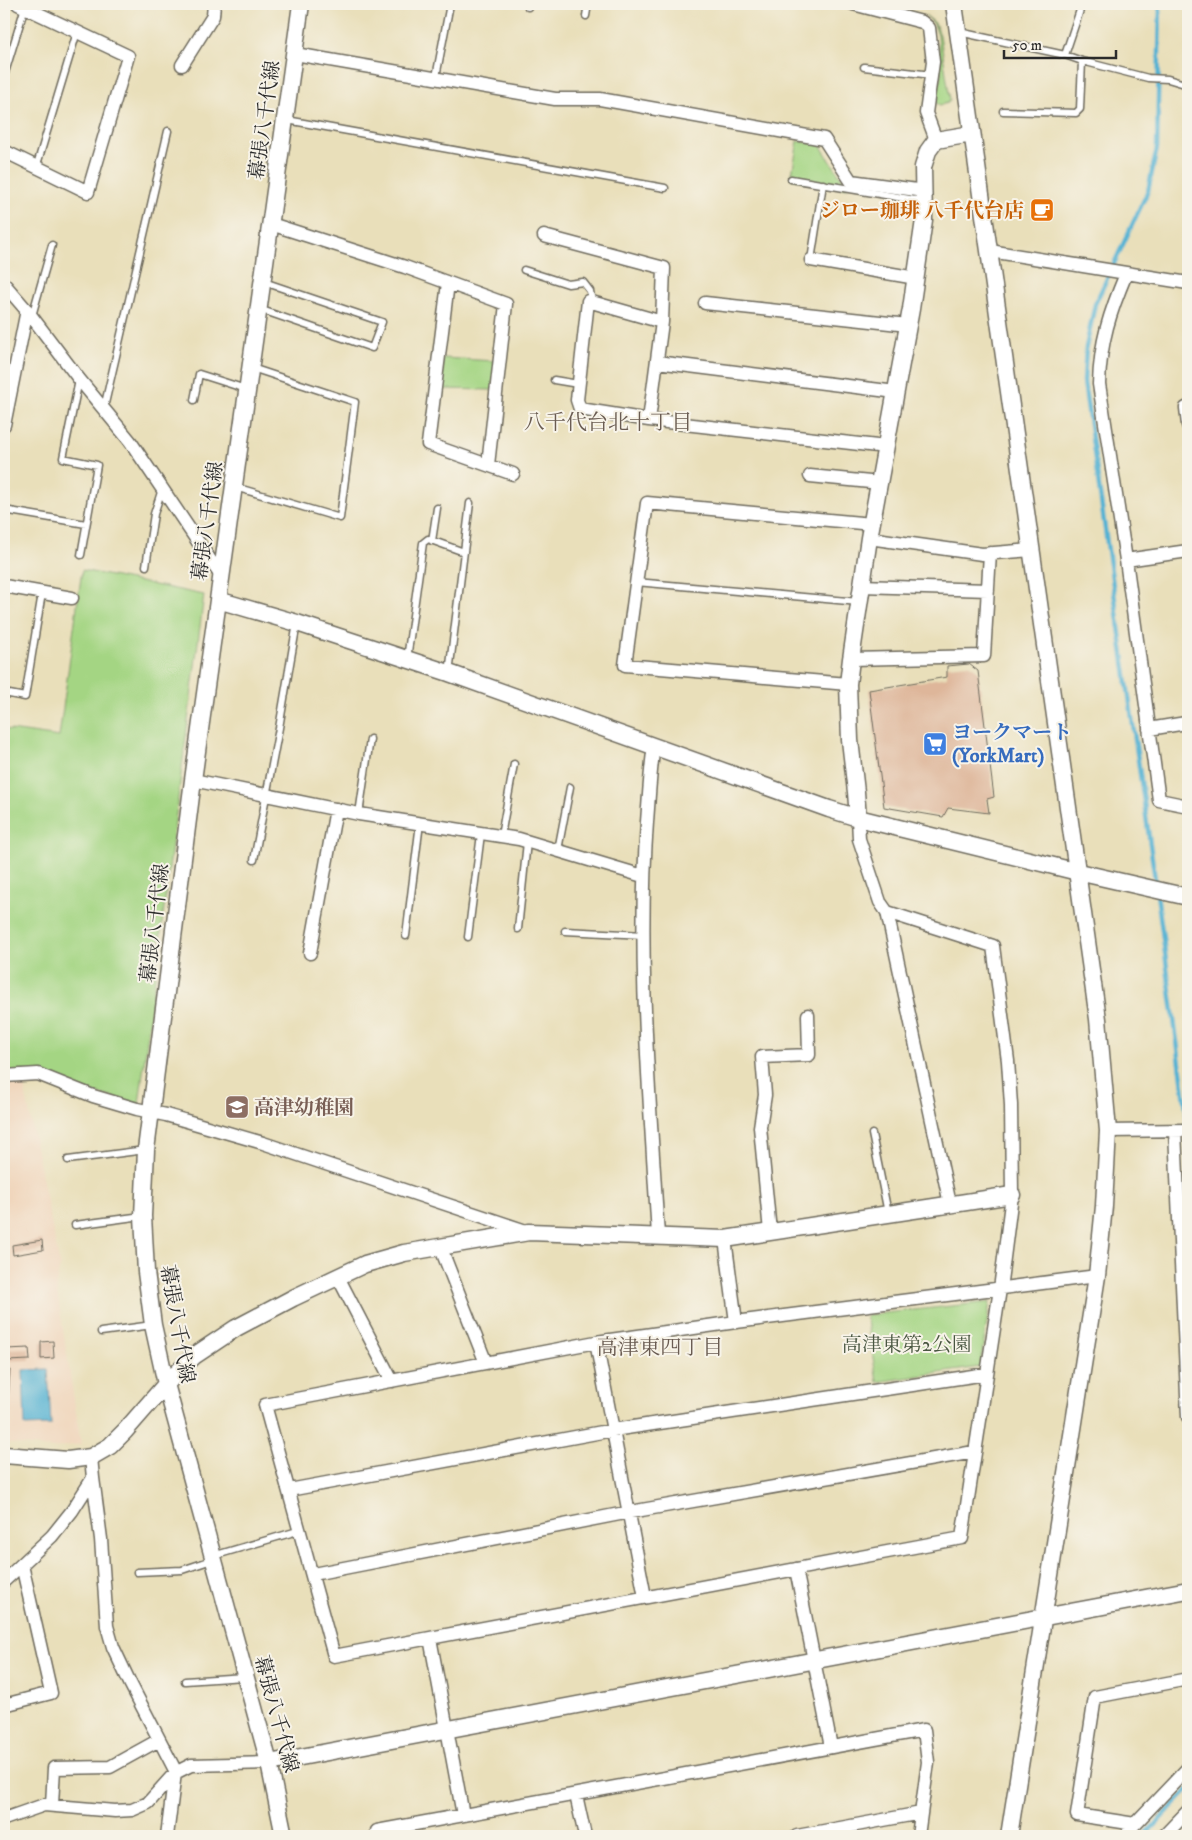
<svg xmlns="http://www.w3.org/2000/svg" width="1192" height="1840" viewBox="0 0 1192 1840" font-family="'IM FELL DW Pica','Noto Serif JP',serif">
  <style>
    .built { fill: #f0d6bc }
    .green { fill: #a4d583; stroke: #688057 }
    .water { fill: #54b2d3; stroke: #406e7f }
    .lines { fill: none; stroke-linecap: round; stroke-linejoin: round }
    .stream { stroke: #54b2d3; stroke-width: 4.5 }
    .building { fill: #deb69a }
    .lane-casing { stroke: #6e6a5d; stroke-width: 9 }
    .street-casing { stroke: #6e6a5d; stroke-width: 15 }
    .secondary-casing { stroke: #6e6a5d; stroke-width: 19 }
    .lane { stroke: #fff; stroke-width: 6 }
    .street { stroke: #fff; stroke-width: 12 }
    .secondary { stroke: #fff; stroke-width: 16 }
    .labels { text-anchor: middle; stroke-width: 4; stroke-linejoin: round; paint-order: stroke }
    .street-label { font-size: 20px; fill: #2b2b2b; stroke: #f7f3e8 }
    .food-label { font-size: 20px; font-weight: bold; fill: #c56008; stroke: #f7f3e8; text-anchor: end }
    .shop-label { font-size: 20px; font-weight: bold; fill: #366cbe; stroke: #f7f3e8; text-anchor: start }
    .education-label { font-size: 20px; font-weight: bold; fill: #785e54; stroke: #f7f3e8; text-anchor: start }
    .park-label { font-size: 20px; fill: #495641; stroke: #f7f3e8 }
    .neighbourhood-label { font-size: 21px; fill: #6a5c52; stroke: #f7f3e8 }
  </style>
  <rect width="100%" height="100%" fill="#f7f3e8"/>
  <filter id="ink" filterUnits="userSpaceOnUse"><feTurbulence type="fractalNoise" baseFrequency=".02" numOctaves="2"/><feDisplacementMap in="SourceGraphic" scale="10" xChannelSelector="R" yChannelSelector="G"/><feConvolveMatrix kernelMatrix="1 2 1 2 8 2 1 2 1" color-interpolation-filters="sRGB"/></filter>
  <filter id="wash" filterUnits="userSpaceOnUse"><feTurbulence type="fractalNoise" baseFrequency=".0096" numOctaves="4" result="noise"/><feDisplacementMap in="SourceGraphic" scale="20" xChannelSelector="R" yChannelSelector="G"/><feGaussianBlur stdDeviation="1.12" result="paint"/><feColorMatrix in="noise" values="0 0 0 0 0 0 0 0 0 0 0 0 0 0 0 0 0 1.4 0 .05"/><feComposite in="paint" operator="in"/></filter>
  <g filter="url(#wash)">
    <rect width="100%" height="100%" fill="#e9dfba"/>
    <path class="built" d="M23,1081L60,1266L56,1285L81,1444L52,1448L4,1443V1082Z"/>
    <path class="green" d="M925,15L935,23L940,35L950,100L948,103L940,105L936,103L941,74L938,35L934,24Z
      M798,141L820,145L848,188L791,179Z
      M443,358L495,361L493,390L442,389Z
      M82,570L204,595L139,1104L4,1070V729L59,737Z
      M990,1302L980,1367L877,1382L866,1315Z"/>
    <path class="water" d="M48,1369L51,1425L25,1426L23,1370Z"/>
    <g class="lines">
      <path class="stream" d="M1156,886L1084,382L1086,347L1095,304L1148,191L1157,148L1160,4
        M1157,894L1188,1123
        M1144,1836L1188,1790"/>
    </g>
    <g id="blocks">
      <path class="building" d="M969,664L978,671L994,797L987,799L989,813L948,808L943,817L884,807L869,690L947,677V666Z
        M42,1240L43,1250L13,1255L12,1245Z
        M53,1341L54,1358L41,1359V1342Z
        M29,1348L30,1360L6,1361V1349Z
        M4,1369L10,1370L6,1435H4Z"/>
    </g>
  </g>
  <g filter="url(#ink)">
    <use href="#blocks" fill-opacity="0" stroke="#6e6a5d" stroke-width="1"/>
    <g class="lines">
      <defs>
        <path id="lane" d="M528,7V4
          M586,16L588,4
          M959,32L1065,55L1082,61L1148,78L1168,79L1188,85
          M1065,55L1082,4
          M864,67L932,75
          M4,76L25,7
          M436,77L450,4
          M1003,111L1076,113L1080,109L1082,61
          M287,120L665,188
          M36,168L77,32
          M791,179L915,200
          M811,260L823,184
          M524,270L568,284L583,282L590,291L592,302
          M259,309L372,348L382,322L264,282
          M32,316L52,245
          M79,380L63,458L97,465L81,555
          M554,380L578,384
          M194,400L199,374L246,389
          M104,408L168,131
          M235,487L340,518L355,402L252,368
          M4,510L86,524
          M432,541L437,508
          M146,566L154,514L162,489
          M636,582L859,602
          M407,659L423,543L428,539L464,552
          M449,673L470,503
          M4,693L25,697L42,593
          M359,814L370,739
          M501,836L514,764
          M558,850L570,787
          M254,860L279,728L297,623
          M518,929L527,842
          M565,931L644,935
          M406,936L420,823
          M468,937L481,834
          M872,1134L888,1213
          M68,1160L145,1150
          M75,1225L142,1216
          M101,1332L152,1325
          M213,1556L301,1530
          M137,1572L182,1570L212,1560
          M185,1681L244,1677"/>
        <path id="street" d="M853,4L922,22L929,28L933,62L926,113L936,140
          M295,54L555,99H600L824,139L851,181L924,191
          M182,65L213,16L214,4
          M4,151L88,192L128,56L18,4
          M271,224L405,267L506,304L488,465
          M544,236L664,268L662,322
          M990,251L1188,283
          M811,260L916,278
          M1126,274C1110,312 1100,342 1099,384L1126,560L1159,800L1188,806
          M448,283L428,444L513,474
          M4,284L29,313L79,379L130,441L221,576
          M705,303L908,325
          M657,362L896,392
          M1188,407L1186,408L1188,425
          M649,420L662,322L588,301L577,400L580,409L649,420L886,447
          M4,425L27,310
          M810,476L880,483
          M869,538L982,554L1032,550
          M1126,560L1188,551
          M4,586L72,598
          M861,586L988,590
          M851,659L984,656L990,553
          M848,684L625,665L647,503L872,524
          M1149,729L1186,723
          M654,746C650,771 649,797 647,822C637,960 650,1099 658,1236
          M193,780L359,814L519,839L643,876
          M858,818L859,839L880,902L887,912L950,1204
          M887,912L993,946L1008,1061L1011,1105L1012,1195L1000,1289L962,1538L334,1656L265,1405L596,1342L736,1322L1097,1276
          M310,953L336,809
          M4,1076L38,1074L93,1096L137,1109L166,1115L263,1143L526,1231
          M1108,1131L1188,1130
          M1175,1131L1188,1417
          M770,1232L760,1127L765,1095L762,1057L809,1055L808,1015
          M725,1239L736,1322
          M440,1246L486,1363
          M338,1277L392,1381
          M596,1342L645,1597
          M93,1478L101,1539L107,1626L113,1647L130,1683L176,1772
          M289,1490L613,1430L986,1374
          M796,1569L831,1747
          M313,1574L630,1512L974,1452
          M4,1581L52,1536L72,1511L93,1478L91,1457
          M430,1638L463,1815
          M4,1705L51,1693L22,1565
          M576,1795L585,1836
          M52,1805L54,1768L110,1767L159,1740
          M4,1819L44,1805L115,1811L132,1810L148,1803L175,1773L191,1765L269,1763
          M1135,1824L1077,1815L1095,1697L1188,1679
          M1129,1830L1188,1768
          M167,1836L175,1773
          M378,1836L377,1831L924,1730L928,1762L918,1836
          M797,1836L921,1813
          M1164,1836L1188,1811"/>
        <path id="secondary" d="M954,4L1098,1019L1108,1131L1104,1206L1097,1276L1009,1836
          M218,600L297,623L449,673L829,809L858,818L1078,872L1188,897
          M858,818L856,792L850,740L848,684L851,659L869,538L911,309L924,220L923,167L928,151L936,140L972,134
          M4,1455L68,1460L91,1457L110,1446L125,1431L166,1384L194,1356L236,1328L293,1298L365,1264L404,1253L529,1232L725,1239L1012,1195
          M269,1763L1188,1590
          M284,1836L269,1763L166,1384L153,1325L146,1272L143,1216L146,1150L193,780L301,4"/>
      </defs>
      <use href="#lane" class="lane-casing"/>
      <use href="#street" class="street-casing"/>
      <use href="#secondary" class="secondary-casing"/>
      <use href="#lane" class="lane"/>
      <use href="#street" class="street"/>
      <use href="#secondary" class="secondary"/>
    </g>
  </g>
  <defs>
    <symbol id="cafe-square" viewBox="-11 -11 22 22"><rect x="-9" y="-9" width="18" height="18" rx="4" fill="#e8710a" stroke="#f7f3e8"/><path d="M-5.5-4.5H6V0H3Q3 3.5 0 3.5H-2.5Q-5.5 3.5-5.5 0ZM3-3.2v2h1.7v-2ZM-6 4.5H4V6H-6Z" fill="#fff"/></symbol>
    <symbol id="supermarket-square" viewBox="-11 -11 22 22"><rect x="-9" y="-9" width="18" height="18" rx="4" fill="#3f7fe0" stroke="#f7f3e8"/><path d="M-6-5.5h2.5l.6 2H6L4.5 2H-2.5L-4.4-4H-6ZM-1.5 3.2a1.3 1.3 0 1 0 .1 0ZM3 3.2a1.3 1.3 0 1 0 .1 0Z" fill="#fff"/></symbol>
    <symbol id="school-square" viewBox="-11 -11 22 22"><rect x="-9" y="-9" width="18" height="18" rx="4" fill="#8d6e63" stroke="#f7f3e8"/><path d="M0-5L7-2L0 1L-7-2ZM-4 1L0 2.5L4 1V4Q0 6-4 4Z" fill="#fff"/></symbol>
  </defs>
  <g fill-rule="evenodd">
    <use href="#cafe-square" x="1028" y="196" width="28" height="28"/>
    <use href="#supermarket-square" x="921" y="730" width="28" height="28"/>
    <use href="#school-square" x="223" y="1093" width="28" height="28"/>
  </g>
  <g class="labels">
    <g class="street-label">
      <text transform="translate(264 120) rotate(-82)" y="7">幕張八千代線</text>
      <text transform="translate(207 521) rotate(-82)" y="7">幕張八千代線</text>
      <text transform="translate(154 923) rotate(-83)" y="7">幕張八千代線</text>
      <text transform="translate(178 1324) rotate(80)" y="7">幕張八千代線</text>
      <text transform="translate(277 1714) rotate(75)" y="7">幕張八千代線</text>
    </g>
    <g class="food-label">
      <text x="1024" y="217">ジロー珈琲 八千代台店</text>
    </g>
    <g class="shop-label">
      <text x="952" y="739">ヨークマート<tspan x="952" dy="23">(YorkMart)</tspan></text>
    </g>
    <g class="education-label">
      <text x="254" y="1114">高津幼稚園</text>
    </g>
    <g class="park-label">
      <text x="907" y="1351">高津東第2公園</text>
    </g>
    <g class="neighbourhood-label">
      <text x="608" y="429">八千代台北十丁目</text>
      <text x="660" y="1354">高津東四丁目</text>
    </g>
  </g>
  <rect width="1192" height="1840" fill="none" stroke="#f7f3e8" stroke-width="20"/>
  <path d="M1004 50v8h112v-8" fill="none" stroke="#2b2b2b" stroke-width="2.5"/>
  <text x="1012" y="50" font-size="15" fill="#2b2b2b" stroke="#f7f3e8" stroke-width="4" paint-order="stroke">50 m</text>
</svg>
